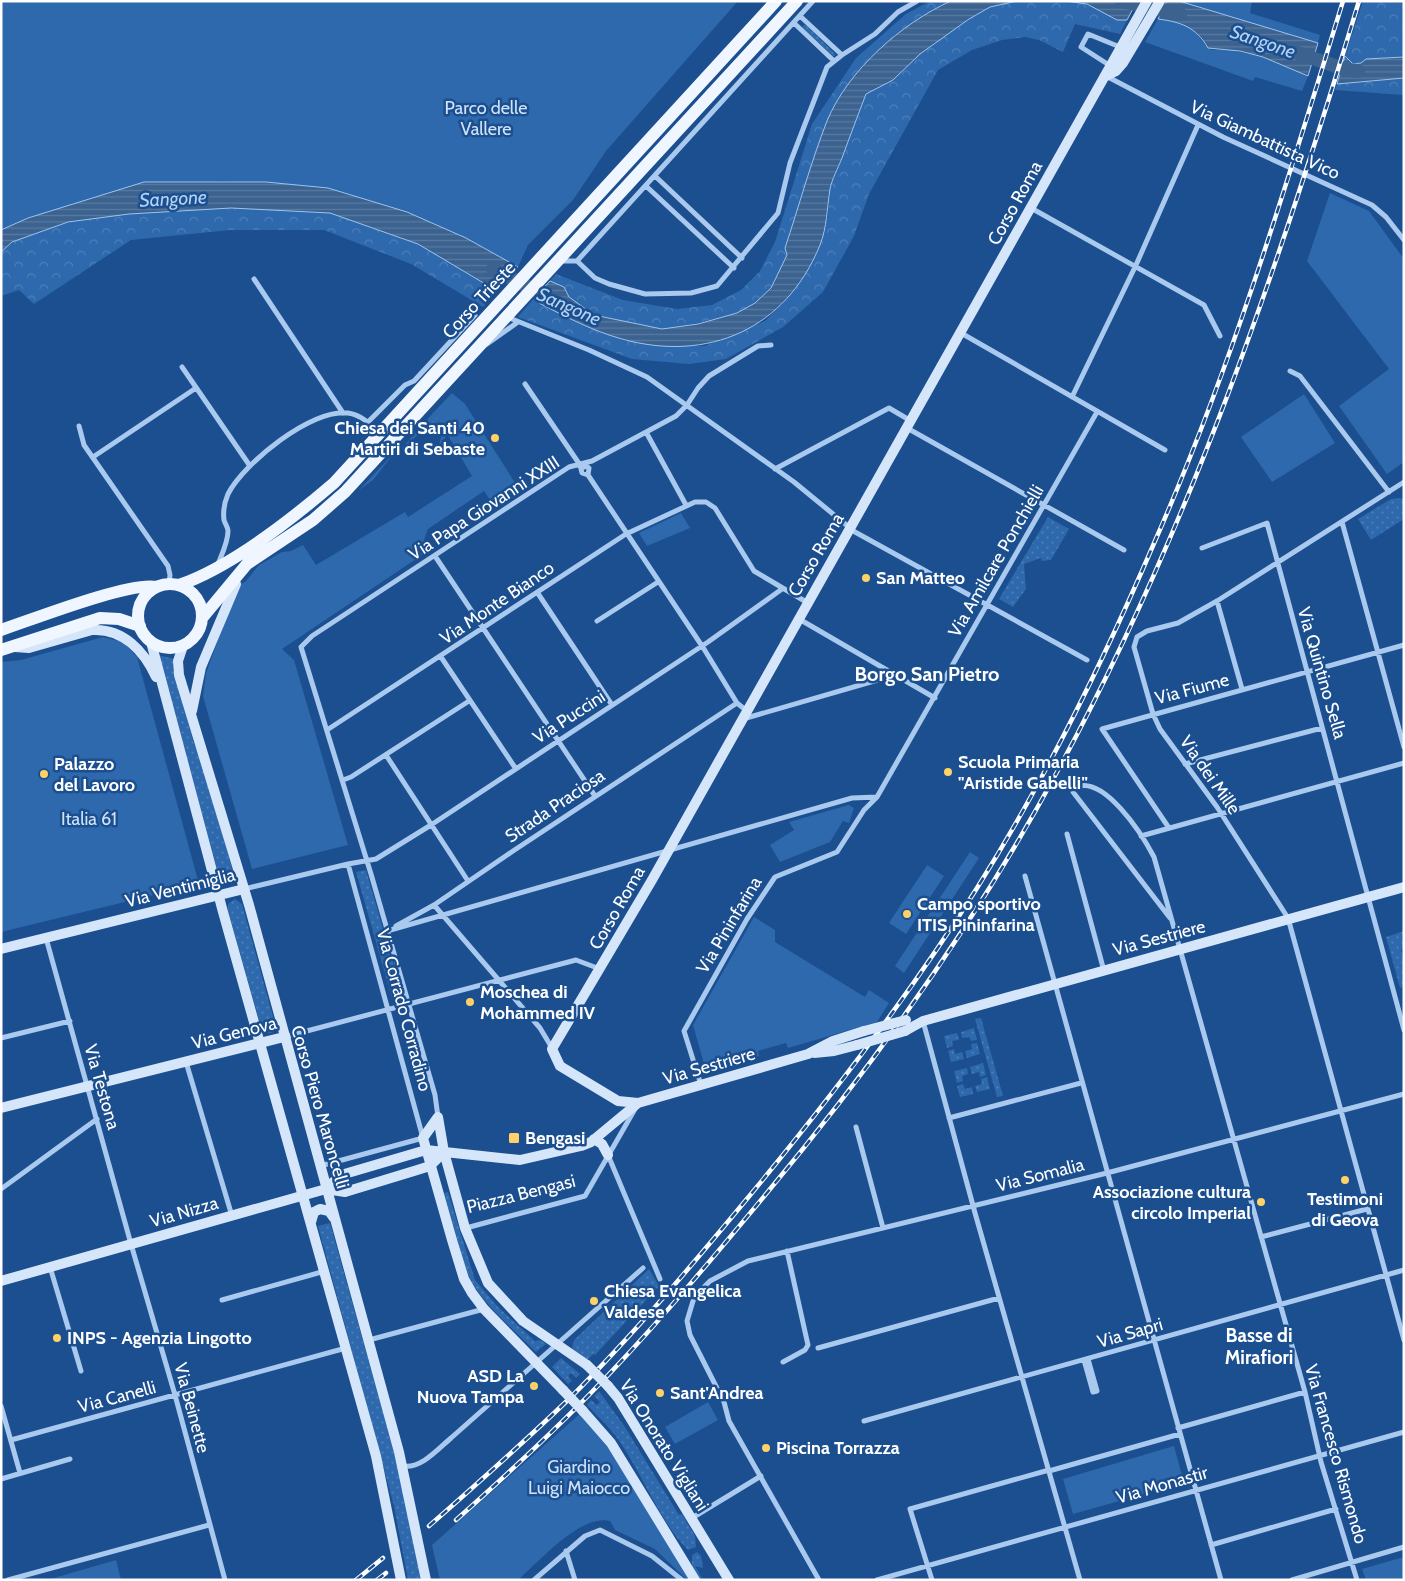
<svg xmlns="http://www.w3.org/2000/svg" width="1405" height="1581" viewBox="0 0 1405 1581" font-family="Cabin,sans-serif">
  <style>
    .grass { fill: url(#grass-dots) }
    .forest { fill: url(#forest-crowns) }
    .park { fill: #2e69ad }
    .water { fill: url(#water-rules); stroke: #9cc4f0 }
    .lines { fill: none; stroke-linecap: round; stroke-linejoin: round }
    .river { stroke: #3c6290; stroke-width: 14 }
    .street { stroke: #a9c9ee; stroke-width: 5 }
    .secondary { stroke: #d6e6fa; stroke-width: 10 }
    .primary { stroke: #f0f6ff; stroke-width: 12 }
    .rail-casing { stroke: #fff; stroke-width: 4.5 }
    .rail { stroke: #1b4f8f; stroke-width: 2.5; stroke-dasharray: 8; stroke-linecap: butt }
    .secondary-bridge { stroke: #d6e6fa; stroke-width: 10 }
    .poi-dot { fill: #ffd166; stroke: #1b4f8f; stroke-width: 2 }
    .labels { text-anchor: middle; stroke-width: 5; stroke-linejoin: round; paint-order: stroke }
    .park-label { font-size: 18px; fill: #cfe3fa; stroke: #1b4f8f }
    .street-label { font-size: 18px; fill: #fff; stroke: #1b4f8f }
    .poi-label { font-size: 18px; font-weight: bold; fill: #fff; stroke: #1b4f8f; text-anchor: start }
    .water-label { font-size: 19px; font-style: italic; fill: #b5d3f5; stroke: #1b4f8f }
    .neighbourhood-label { font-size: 19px; font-weight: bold; fill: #fff; stroke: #1b4f8f }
    .quarter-label { font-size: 20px; font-weight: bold; fill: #fff; stroke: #1b4f8f }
  </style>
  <defs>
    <pattern id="grass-dots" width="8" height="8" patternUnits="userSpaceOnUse" patternTransform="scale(1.25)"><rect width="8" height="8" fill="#2e69ad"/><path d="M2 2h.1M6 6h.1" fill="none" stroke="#4d80b9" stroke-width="1.8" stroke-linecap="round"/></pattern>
    <pattern id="forest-crowns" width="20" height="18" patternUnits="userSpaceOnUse" patternTransform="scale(1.25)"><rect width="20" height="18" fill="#2e69ad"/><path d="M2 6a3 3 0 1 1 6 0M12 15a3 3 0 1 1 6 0" fill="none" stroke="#4d80b9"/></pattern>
    <pattern id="water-rules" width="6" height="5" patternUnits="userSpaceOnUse" patternTransform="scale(1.25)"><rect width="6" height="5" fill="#3c6290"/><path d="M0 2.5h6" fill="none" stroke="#597aa1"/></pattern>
  </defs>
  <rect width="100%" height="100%" fill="#1b4f8f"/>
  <path class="grass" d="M803,25H806L836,55L833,56L803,28Z
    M434,412L448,434L439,446L441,437L439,433L429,431V427L427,426L409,443V450L403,451L402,448Z
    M394,453L373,480L359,490Z
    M1400,498L1404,499V519L1371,540L1358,519L1391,499Z
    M1048,517L1069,529L1051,560L1042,561L1041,558L1024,564L1026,589L1013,607L999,599Z
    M158,655L174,659L173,669L194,744L201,759L234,875V881L231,884L222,883L220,879Z
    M366,870L402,995L392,998L356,872Z
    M235,899L242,904L275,1024L272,1033H265L262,1030L228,911V904Z
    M1404,931V949L1401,950L1404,960V987L1400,988L1386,937Z
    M981,1018L1003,1096L997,1097L975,1019Z
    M974,1028L977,1040L971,1041L969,1037L962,1038L961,1032Z
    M957,1033L959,1040L952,1041L953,1046L947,1048L944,1036Z
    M977,1043L980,1054L967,1058L965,1051L972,1049L971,1044Z
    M954,1049L955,1054L962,1052L964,1059L951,1062L948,1051Z
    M983,1063L986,1075L980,1077L979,1072L972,1074L970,1067Z
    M967,1068L968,1074L962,1076L963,1081L957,1083L954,1071Z
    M987,1077L990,1089L977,1092L975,1086L982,1084L981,1079Z
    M963,1084L965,1089L972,1087L973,1094L960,1097L957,1086Z
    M448,1192L475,1280L498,1307L535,1341L540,1340L546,1344L536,1352C512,1328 483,1304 467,1274L444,1193Z
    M330,1223L399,1470L421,1580H408L394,1506L318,1226Z
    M649,1269L659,1286L595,1355L593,1354L587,1360L572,1348L574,1340Z
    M561,1358L580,1374L576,1378L571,1373L568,1376L572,1381L568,1384L552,1367Z
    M599,1391L625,1427L679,1515L682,1514L695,1536L696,1547L688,1550C662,1524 643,1477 622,1445C613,1430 599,1418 587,1405L591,1400L597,1405L600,1402L594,1396Z
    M697,1552L701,1556L703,1568L695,1566L703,1580H700L692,1566V1555Z"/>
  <path class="forest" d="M930,1H951C902,23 848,70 827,121C811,162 799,206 785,248L787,255L771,288L755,303L737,313L698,323L662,329L594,315L569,297L564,287L550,281L556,274L623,300L677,309L712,305L741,290L760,271L775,242L812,124L856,58L906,14Z
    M1017,1C1039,1 1066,0 1088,4C1102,9 1112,20 1127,20L1120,34L1075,24L1063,52L1039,40L1025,37L1002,40L972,50L938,70L869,194L854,236L823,292L783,327L726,359L689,364L632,359L518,317L535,297L539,303L622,340L661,346H705L765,321L784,302L803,276L820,245L828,215L830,188L866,94L893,80L920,54L969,19L990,7Z
    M1363,1H1404V57L1366,59L1361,63L1353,64L1345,56Z
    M1404,78V95L1335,90L1337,84Z
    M231,208L330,213L418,244L497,291L483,307L411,264L324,230H230L131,240L34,304L19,290L1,296V252C43,211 173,211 231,208Z"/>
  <path class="park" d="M1,1H738L606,151L573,200L528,245L518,267C431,219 346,181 244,182C231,182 218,181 206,183C147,190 86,206 28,218L1,230Z
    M1179,1H1252L1250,13L1320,35L1318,43Z
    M1158,19L1173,21L1192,28L1208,48L1212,50L1226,49L1263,57L1308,76L1302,91L1255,77L1253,81L1145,42Z
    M1330,193L1369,211L1404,259V462L1387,474L1339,406L1389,369L1307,261Z
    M452,393L465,404L519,489L494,506L484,491L428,529L424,540L428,551L282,649L294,660L348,845L252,869L203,696L206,673L238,585L245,582L259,565L282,552L291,551L303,545L316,565L405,512L408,517L472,476L434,412Z
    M1304,394L1335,443L1272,482L1241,437Z
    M681,513L690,528L647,546L639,533Z
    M103,637L123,642L137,657L199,884L1,932V662L21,660Z
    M849,805L854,808L849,823L843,821L830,842L780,862L770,845L794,830L789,822Z
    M970,852L979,858L904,973L895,966Z
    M927,865L944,876L906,934L889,923Z
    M754,917L775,930V942L865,997L869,990L889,1003L877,1022L788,1048L786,1043L758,1051L759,1056L706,1071L693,1025Z
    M708,1402L718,1420L675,1444L665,1427Z
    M583,1411L596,1424L695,1580H687L655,1549L615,1530L610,1521C580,1514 540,1561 518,1580H440L432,1545Z
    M1174,1446L1184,1483L1073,1514L1063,1479Z
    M1404,1557V1580H1366L1362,1569Z
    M116,1560L121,1580H47Z"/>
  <path class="water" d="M951,1H1017L990,7L969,19L920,54L893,80L866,94C858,115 850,136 842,158C838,168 832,179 830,189C827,208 827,227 820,245C786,329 708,363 622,339C593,331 566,317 539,303L535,297L550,281L564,287L569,297L594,315L662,329L698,324L737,313L755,303L771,288L787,255L785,248C799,206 811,162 827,121C848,70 902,23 951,1Z
    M1065,1H1137L1127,20H1117L1087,4Z
    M1167,1H1179L1318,43L1308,76L1263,57L1240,51L1208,48C1196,27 1181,22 1158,19Z
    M1345,56L1353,64L1361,63L1366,59L1404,57V78L1337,84Z
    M144,182H266L328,188L407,212L466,238L518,267L497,291L418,244L330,213L231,208L129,214L68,222L12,242L1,252V230L28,218Z"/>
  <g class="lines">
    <path class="river" d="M1122,1L1180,14
      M1295,52L1347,70L1358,71
      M493,269L556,301"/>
    <path class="street" d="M800,16L842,55
      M794,23L834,61
      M1109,65L1081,47L1088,34L1120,47
      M1106,76L1223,137L1372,205L1386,217L1404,240
      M655,176L742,258
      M646,186L734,268
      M1031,208L1204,305L1220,336
      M560,261H577L813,1
      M577,261L595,278L609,284L645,294L691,293L717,286L778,213L790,163L827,67L842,55L875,34L898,12L917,1
      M254,279L343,413
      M507,317L589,350L647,377L794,482L855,532L1087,660
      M961,333L1165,450
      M487,344L518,322
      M182,367L250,466
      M1290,371L1300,376L1389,492
      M525,384L580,465L582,473L588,475L704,649L737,703L747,711
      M1072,397L1136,265L1198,125
      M368,422L405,385L414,381L475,315
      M79,426L84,445L168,566L170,575L169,584
      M907,428L1124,550
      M646,432L686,505
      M93,457L196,388
      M582,468L586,466L589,468L588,475
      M775,469L889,408L911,421
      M1404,482L1217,601L1178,623L1147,631L1137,637L1134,647L1153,714L1160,729L1217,807L1288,918L1404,1340
      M1342,522L1404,747
      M1202,548L1267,523L1404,1030
      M435,556L595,796
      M218,564C222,554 228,542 228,531C228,527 225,524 224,520C223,512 225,501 228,494C244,463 312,408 348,413C362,415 371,425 380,434
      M537,592L612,705
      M1217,601L1242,689
      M799,619L935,698
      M597,621L658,582
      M441,657L516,769
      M743,719L895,675
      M327,730L626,534L695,502H706L715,508L754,571L808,603
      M386,755L468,881
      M1185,764L1322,728
      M343,780L351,777L469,701
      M1169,828L1102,729L1404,645
      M1067,834L1104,971
      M1141,836L1404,763
      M1025,876L1221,1580
      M244,889L348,864L376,859L431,825L708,642L782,589
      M434,905L540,1028L552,1048
      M1170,918L1073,792L1074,788C1103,772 1143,836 1154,857L1305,1392L1321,1462L1357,1580
      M396,926L434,905L513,851L737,703
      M387,931L852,798L877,797
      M46,938L131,1244L175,1395L225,1580
      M923,1021L975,1213L1080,1580
      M284,1037L576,960L600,969
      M1,1038L70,1021
      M186,1062L232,1216
      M701,1085L684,1031L747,919L775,877L837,852L864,810L877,797L1097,412
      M438,1117L435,1095L371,874L301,647L312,636L569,467L592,461L676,416L687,405L698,388L709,376L758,346L771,345
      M949,1118L1081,1083
      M856,1127L883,1228
      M608,1155L660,1279
      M320,1166L423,1138L348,864
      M1,1189L97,1119
      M466,1228L585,1196L635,1109
      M1261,1237L1367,1209
      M50,1267L81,1371
      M222,1300L325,1271
      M369,1340L484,1309
      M818,1348L999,1298
      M1084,1360L1093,1392L1097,1391L1088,1359
      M783,1362L805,1350L808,1345L787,1251
      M1,1406L20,1473
      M864,1421L1404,1270
      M1178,1428L1305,1392
      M11,1440L346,1348
      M403,1466C421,1469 438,1449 451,1438L643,1268
      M1049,1471L1180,1434
      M1,1479L70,1459
      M692,1518L761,1476
      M1211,1545L1336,1509
      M566,1551L575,1580
      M8,1580L209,1525
      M534,1580L585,1536L600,1530L652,1556L682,1580
      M819,1580L729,1421L724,1402L690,1335L687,1321L693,1301L704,1287L710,1281L748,1261L1107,1173L1404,1094
      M877,1580L1404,1432
      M932,1580L910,1509L1049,1470
      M1292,1580L1404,1547"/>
    <path class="secondary" d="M1106,76L1116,71L1123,63L1160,1
      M151,642L223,912L376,1456L401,1580
      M183,646L178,661L179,675L249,905L399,1452L426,1580
      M15,647L29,648L92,630C123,628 144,651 156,677
      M192,711L201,667L236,584
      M1,949L244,889
      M864,1031L833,1041L808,1054L638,1103L618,1101L560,1066L552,1049L652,880L1147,1
      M905,1031L923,1021L1404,887
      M814,1053L834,1051L857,1045
      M1,1108L284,1037
      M438,1117L444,1152L465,1228L488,1283L523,1321L587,1365
      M423,1138L452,1240L464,1279L472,1293L484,1309L563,1390
      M423,1138L438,1117
      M594,1139L602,1144L608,1155
      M326,1189L341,1175L426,1150L520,1160L581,1146L591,1142L638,1103
      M311,1222L314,1212L320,1209L329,1211L334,1218
      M1,1281L326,1189L345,1192L414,1171L430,1166L444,1152
      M608,1386L618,1398L729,1580
      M583,1411L611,1443L695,1580"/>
    <path class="primary" d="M138 616a32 32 0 1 1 64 0a32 32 0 1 1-64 0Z
      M179,585C231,567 292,519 334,483L776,1
      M203,617L247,564L313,520L345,492L797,1
      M1,630C31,620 131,581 156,587
      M1,650L100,618L119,619L140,626"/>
    <defs>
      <path id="rail" d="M456,1520C510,1472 563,1423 612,1371C666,1314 716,1254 766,1194C877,1061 975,924 1057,772C1190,528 1279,266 1359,1
        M429,1526C477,1484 524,1442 570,1398C634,1334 693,1264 751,1194C832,1096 909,996 977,888C1046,778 1104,660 1155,541C1232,366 1287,183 1343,1
        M356,1580L383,1558
        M377,1580L386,1573"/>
    </defs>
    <use href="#rail" class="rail-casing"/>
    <use href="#rail" class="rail"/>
    <path class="secondary-bridge" d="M864,1031L906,1020
      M857,1045L905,1031
      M587,1365L608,1386
      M563,1390L583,1411"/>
  </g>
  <g class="poi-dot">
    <circle cx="495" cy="438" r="5"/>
    <circle cx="866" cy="578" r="5"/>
    <circle cx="948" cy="772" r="5"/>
    <circle cx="44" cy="774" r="5"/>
    <circle cx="907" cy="914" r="5"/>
    <circle cx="470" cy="1002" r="5"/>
    <rect x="508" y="1132" width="12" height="12" rx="2.5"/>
    <circle cx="1345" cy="1180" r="5"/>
    <circle cx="1261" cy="1202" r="5"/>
    <circle cx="594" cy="1301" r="5"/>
    <circle cx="57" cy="1338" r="5"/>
    <circle cx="534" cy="1386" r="5"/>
    <circle cx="660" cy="1393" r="5"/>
    <circle cx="766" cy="1448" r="5"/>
  </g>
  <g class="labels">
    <g class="park-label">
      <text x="486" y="114">Parco delle<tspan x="486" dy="21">Vallere</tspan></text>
      <text x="89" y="825">Italia 61</text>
      <text x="579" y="1473">Giardino<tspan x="579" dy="21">Luigi Maiocco</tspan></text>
    </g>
    <g class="street-label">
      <text transform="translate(1265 140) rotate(25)" y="6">Via Giambattista Vico</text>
      <text transform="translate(1015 203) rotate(-61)" y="6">Corso Roma</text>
      <text transform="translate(479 300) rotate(-47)" y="6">Corso Trieste</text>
      <text transform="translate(484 508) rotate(-33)" y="6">Via Papa Giovanni XXIII</text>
      <text transform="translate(816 555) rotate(-60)" y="6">Corso Roma</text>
      <text transform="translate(996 561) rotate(-60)" y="6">Via Amilcare Ponchielli</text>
      <text transform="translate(497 603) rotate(-34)" y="6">Via Monte Bianco</text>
      <text transform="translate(1322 673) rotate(74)" y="6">Via Quintino Sella</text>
      <text transform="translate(1192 689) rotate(-15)" y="6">Via Fiume</text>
      <text transform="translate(569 717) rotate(-33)" y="6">Via Puccini</text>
      <text transform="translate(1210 775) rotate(55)" y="6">Via dei Mille</text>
      <text transform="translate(555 806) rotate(-34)" y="6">Strada Praciosa</text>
      <text transform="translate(180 888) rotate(-14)" y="6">Via Ventimiglia</text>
      <text transform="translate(617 908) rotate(-60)" y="6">Corso Roma</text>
      <text transform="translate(729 925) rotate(-59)" y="6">Via Pininfarina</text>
      <text transform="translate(1159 938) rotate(-15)" y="6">Via Sestriere</text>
      <text transform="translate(404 1010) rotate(75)" y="6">Via Corrado Corradino</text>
      <text transform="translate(234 1033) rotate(-14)" y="6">Via Genova</text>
      <text transform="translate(709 1066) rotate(-16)" y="6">Via Sestriere</text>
      <text transform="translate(102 1087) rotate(74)" y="6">Via Testona</text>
      <text transform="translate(320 1107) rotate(74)" y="6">Corso Piero Maroncelli</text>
      <text transform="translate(1040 1175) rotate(-14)" y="6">Via Somalia</text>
      <text transform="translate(521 1194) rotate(-14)" y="6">Piazza Bengasi</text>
      <text transform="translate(184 1212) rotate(-16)" y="6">Via Nizza</text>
      <text transform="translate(1130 1333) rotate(-16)" y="6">Via Sapri</text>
      <text transform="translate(117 1397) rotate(-15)" y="6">Via Canelli</text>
      <text transform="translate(192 1408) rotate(75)" y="6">Via Beinette</text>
      <text transform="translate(664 1445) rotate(58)" y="6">Via Onorato Vigliani</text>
      <text transform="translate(1336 1454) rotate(74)" y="6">Via Francesco Rismondo</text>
      <text transform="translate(1162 1485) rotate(-16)" y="6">Via Monastir</text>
    </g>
    <g class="poi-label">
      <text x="485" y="434" text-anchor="end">Chiesa dei Santi 40<tspan x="485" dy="21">Martiri di Sebaste</tspan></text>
      <text x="876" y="584">San Matteo</text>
      <text x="958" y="768">Scuola Primaria<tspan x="958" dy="21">"Aristide Gabelli"</tspan></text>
      <text x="54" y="770">Palazzo<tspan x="54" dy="21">del Lavoro</tspan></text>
      <text x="917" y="910">Campo sportivo<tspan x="917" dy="21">ITIS Pininfarina</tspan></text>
      <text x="480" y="998">Moschea di<tspan x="480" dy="21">Mohammed IV</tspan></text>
      <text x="525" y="1144">Bengasi</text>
      <text x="1251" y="1198" text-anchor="end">Associazione cultura<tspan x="1251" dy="21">circolo Imperial</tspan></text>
      <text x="1345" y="1205" text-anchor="middle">Testimoni<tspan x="1345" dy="21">di Geova</tspan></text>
      <text x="604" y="1297">Chiesa Evangelica<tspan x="604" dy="21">Valdese</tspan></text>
      <text x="67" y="1344">INPS - Agenzia Lingotto</text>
      <text x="524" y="1382" text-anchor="end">ASD La<tspan x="524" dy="21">Nuova Tampa</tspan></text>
      <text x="670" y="1399">Sant'Andrea</text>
      <text x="776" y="1454">Piscina Torrazza</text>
    </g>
    <g class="water-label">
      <text transform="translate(1263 41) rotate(19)" y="7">Sangone</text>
      <text transform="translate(173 198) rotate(-3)" y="7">Sangone</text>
      <text transform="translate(569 306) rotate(24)" y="7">Sangone</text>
    </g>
    <g class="neighbourhood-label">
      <text x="1259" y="1342">Basse di<tspan x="1259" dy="22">Mirafiori</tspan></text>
    </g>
    <g class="quarter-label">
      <text x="927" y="681">Borgo San Pietro</text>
    </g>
  </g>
  <rect width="1405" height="1581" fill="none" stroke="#ffffff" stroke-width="5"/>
</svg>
